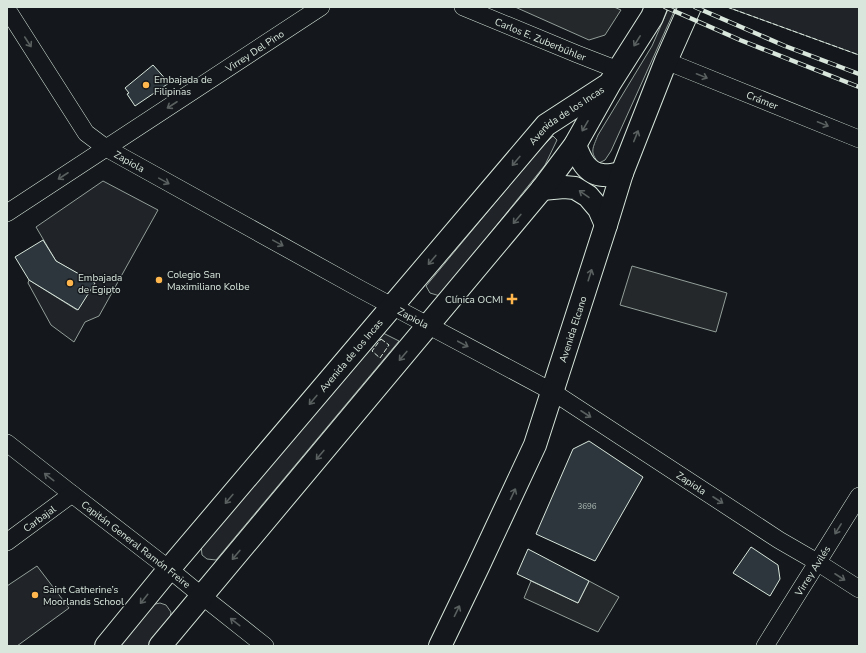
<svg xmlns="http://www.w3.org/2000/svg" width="866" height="653" viewBox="0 0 866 653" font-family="'Nunito Sans',sans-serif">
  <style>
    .green { fill: #202428; stroke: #939e99 }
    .parking { fill: #24282b; stroke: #939e99 }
    .building { fill: #2c363c; stroke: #d8e6dc }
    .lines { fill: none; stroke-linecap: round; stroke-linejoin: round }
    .minor-casing { stroke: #d8e6dc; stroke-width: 18 }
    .secondary-casing { stroke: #d8e6dc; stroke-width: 24 }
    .minor { stroke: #14181c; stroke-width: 17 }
    .secondary { stroke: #14181c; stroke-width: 22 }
    .rail-casing { stroke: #d8e6dc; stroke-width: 4.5 }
    .rail { stroke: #14181c; stroke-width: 3; stroke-dasharray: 9; stroke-linecap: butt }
    .fence { stroke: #d8e6dc; stroke-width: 1; stroke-dasharray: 5 2; stroke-linecap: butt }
    .oneway { stroke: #59605f }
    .poi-dot { fill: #ffb74d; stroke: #14181c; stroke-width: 1.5 }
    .labels { text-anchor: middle; stroke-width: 3; stroke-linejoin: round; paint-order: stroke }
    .number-label { font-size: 8px; fill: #adbab4 }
    .street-label { font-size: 10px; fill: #d8e6dc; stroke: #14181c }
    .poi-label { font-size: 10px; fill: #d8e6dc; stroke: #14181c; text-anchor: start }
  </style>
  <rect width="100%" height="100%" fill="#14181c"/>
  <path class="green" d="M669,7H676L611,151L605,160L599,163C589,152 593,148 598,135L652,46Z
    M727,7H859V55Z
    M553,136L557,140L545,165L440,296L430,293L426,286L539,150Z
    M103,181L158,210L99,316L85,322L74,342L51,325L28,283L29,280L77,310L94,283L56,261L36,227Z
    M381,332L399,341L216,560L207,559L202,555L201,545Z
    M37,566L69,608L17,646H7V586Z
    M160,603L166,605L171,612L170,619L148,646H119L151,605Z"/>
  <path class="parking" d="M515,7H614L621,10L605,35L589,40Z
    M632,266L727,293L716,332L620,305Z
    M531,581L578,603L589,581L619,597L598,632L524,598Z"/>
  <path class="building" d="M153,65L169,83L135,106L127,94L129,93L125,88Z
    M43,240L56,261L95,283L78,310L29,280L15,257Z
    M589,441L643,477L595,561L536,534L573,449Z
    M751,547L778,565L780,579L770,596L733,573Z
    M528,549L589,581L578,603L517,574Z"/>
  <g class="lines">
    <defs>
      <g id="minor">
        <path id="s1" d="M463,7L577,54L618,70"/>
        <path id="s2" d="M7,9L86,133L106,148L360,289L553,392L779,540L817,562L859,589"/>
        <path id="s3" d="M666,61L859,139"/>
        <path id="s4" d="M7,213L321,7"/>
        <path id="s5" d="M7,443L72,494L169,569L202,596L265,646"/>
        <path id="s6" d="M7,542L72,494"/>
        <path id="s7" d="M765,646L859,496"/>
      </g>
      <g id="secondary">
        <path d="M575,145C580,158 586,174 603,175C609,176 616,174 622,173"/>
        <path d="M542,189L564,187L575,188L588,196L599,209L606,225"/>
        <path id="s8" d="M106,646L169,569L546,125L606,86"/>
        <path d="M160,646L542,189L575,145L610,83L652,17L656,7"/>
        <path id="s9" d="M440,646L478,567L535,445L606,225L622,173L666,61L690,7"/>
      </g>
    </defs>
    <use href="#minor" class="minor-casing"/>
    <use href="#secondary" class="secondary-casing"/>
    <use href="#minor" class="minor"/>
    <use href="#secondary" class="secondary"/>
    <defs>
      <path id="rail" d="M665,7L740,40L859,87
        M695,7L785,46L859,74"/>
    </defs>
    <use href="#rail" class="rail-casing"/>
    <use href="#rail" class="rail"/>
    <path class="fence" d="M727,7L859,55
      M381,339L389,345L380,358L372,351Z"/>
  </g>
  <defs><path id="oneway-shaft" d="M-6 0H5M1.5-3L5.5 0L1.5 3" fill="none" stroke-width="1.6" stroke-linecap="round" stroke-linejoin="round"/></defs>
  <g class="oneway">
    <use href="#oneway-shaft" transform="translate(637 41) rotate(122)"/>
    <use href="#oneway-shaft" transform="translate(28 42) rotate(57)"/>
    <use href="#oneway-shaft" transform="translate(702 76) rotate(22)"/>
    <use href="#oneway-shaft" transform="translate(172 105) rotate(147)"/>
    <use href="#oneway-shaft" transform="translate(823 124) rotate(22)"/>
    <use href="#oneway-shaft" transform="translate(585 126) rotate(120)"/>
    <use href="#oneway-shaft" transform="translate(636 136) rotate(-68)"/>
    <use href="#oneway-shaft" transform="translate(516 161) rotate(130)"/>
    <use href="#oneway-shaft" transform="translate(63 176) rotate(147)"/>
    <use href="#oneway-shaft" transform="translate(164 181) rotate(29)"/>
    <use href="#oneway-shaft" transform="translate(584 194) rotate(-145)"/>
    <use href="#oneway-shaft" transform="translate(517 219) rotate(130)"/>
    <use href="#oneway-shaft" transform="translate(278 243) rotate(29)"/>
    <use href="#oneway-shaft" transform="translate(432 260) rotate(130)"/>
    <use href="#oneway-shaft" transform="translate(590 275) rotate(-72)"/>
    <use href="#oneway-shaft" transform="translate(463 344) rotate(28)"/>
    <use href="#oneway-shaft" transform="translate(403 356) rotate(130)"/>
    <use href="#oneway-shaft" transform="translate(313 400) rotate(130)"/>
    <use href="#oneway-shaft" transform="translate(586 414) rotate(33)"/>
    <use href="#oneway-shaft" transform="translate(320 455) rotate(130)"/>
    <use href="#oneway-shaft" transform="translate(49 477) rotate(-142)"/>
    <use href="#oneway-shaft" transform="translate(513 494) rotate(-65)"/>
    <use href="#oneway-shaft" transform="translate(229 499) rotate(130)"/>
    <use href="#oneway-shaft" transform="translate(718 500) rotate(33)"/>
    <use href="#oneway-shaft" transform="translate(838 529) rotate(122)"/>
    <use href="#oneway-shaft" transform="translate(236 555) rotate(130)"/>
    <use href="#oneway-shaft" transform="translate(840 577) rotate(33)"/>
    <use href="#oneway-shaft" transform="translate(144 599) rotate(129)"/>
    <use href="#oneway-shaft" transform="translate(457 611) rotate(-64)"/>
    <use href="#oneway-shaft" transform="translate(235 622) rotate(-142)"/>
  </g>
  <g class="poi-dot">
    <circle cx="146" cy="85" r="4"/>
    <circle cx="159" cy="280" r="4"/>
    <circle cx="70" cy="283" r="4"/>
    <path d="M510 293h4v4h4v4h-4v4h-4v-4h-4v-4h4z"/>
    <circle cx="35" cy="595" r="4"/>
  </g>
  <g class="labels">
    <g class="number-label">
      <text x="587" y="509">3696</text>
    </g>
    <g class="street-label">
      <text dy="4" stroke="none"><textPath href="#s1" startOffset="84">Carlos E. Zuberbühler</textPath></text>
      <text dy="4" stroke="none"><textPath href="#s4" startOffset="296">Virrey Del Pino</textPath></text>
      <text dy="4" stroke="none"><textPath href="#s3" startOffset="104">Crámer</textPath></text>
      <text dy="4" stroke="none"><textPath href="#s8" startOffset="704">Avenida de los Incas</textPath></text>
      <text dy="4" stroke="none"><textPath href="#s2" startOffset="199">Zapiola</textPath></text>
      <text dy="4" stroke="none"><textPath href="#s2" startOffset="523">Zapiola</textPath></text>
      <text dy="4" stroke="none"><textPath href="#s9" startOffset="344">Avenida Elcano</textPath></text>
      <text dy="4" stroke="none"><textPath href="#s8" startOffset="380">Avenida de los Incas</textPath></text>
      <text dy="4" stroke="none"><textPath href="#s2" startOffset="847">Zapiola</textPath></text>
      <text dy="4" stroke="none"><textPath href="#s6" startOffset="40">Carbajal</textPath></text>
      <text dy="4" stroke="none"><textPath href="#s5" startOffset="164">Capitán General Ramón Freire</textPath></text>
      <text dy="4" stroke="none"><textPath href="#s7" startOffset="89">Virrey Avilés</textPath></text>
    </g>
    <g class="poi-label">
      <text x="154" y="83">Embajada de<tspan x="154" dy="12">Filipinas</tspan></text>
      <text x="167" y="278">Colegio San<tspan x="167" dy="12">Maximiliano Kolbe</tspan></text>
      <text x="78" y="281">Embajada<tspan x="78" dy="12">de Egipto</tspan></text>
      <text x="503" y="303" text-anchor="end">Clínica OCMI</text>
      <text x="43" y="593">Saint Catherine’s<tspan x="43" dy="12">Moorlands School</tspan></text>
    </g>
  </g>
  <rect width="866" height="653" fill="none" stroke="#d8e6dc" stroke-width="16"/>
</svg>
